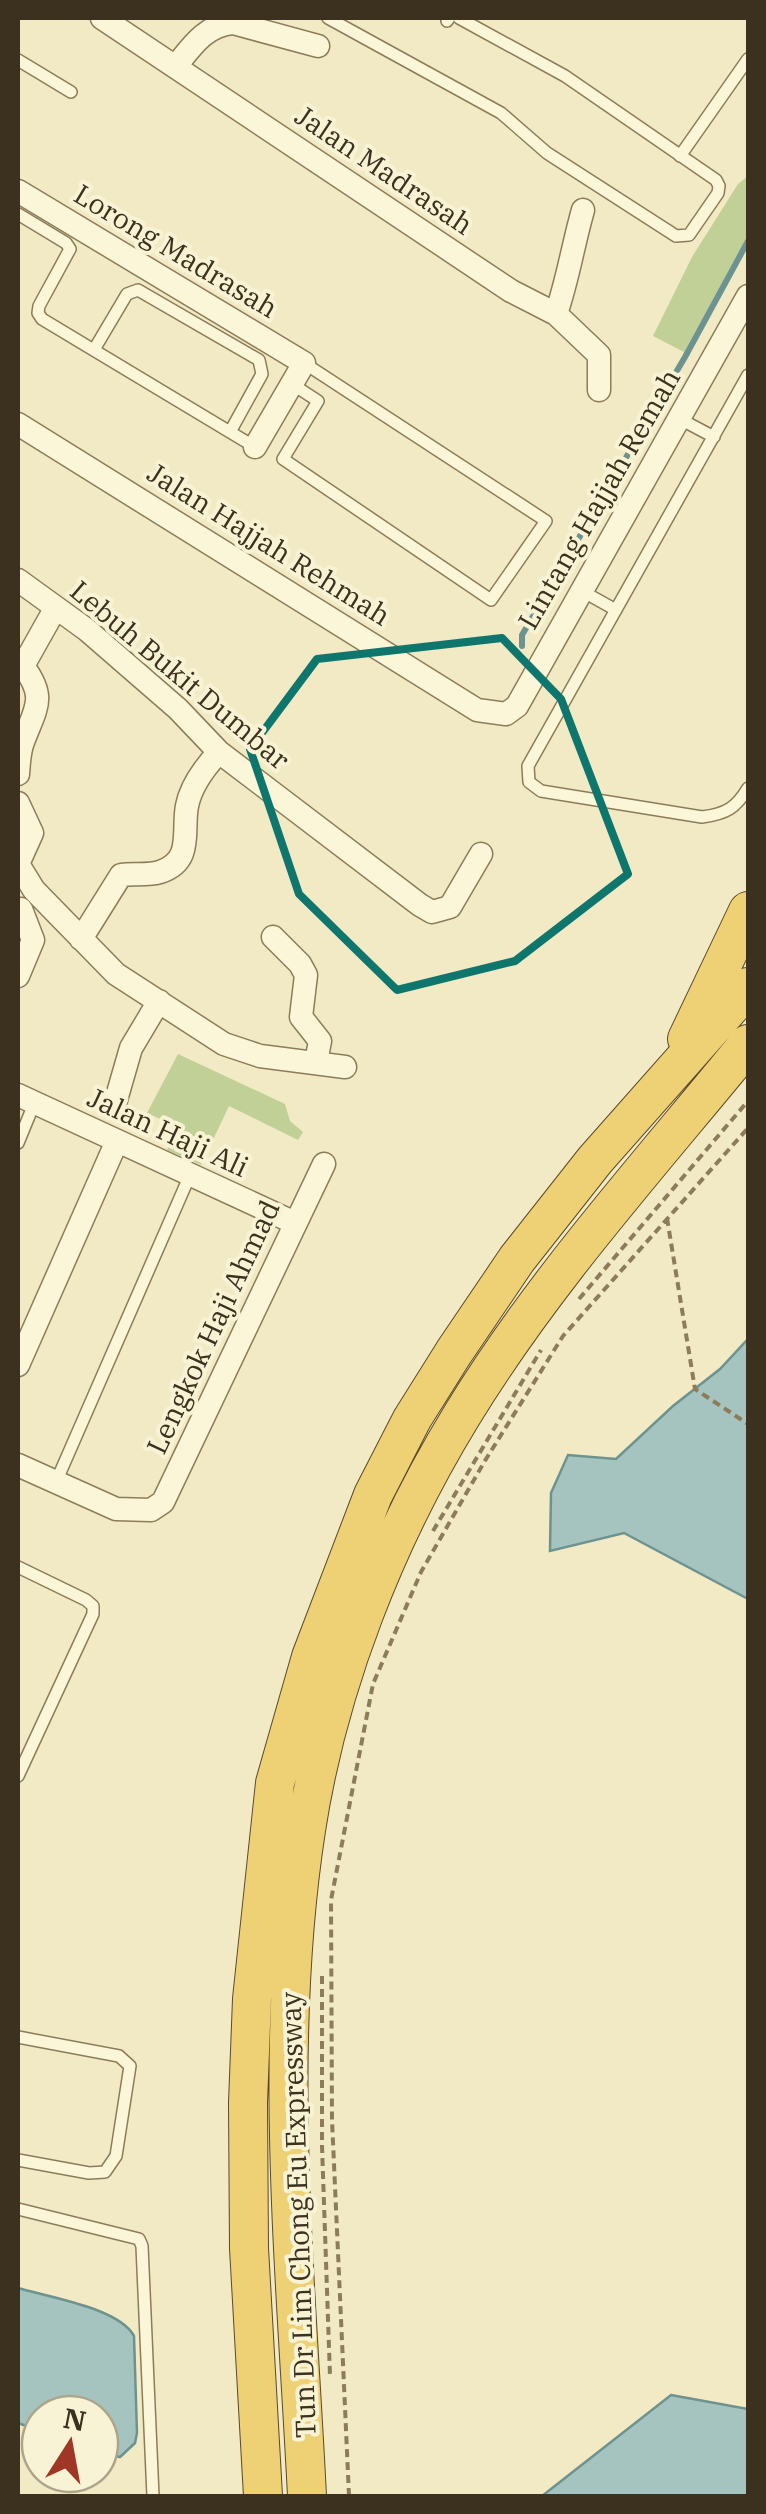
<svg xmlns="http://www.w3.org/2000/svg" width="766" height="2514" viewBox="0 0 766 2514" font-family="'IBM Plex Serif',serif">
  <style>
    .green { fill: #c1d097 }
    .water { fill: #a6c4bf; stroke: #6c938f; stroke-width: 2.5 }
    .lines { fill: none; stroke-linecap: round; stroke-linejoin: round }
    .stream { stroke: #6c938f; stroke-width: 6 }
    .service-casing { stroke: #8d7c59; stroke-width: 14 }
    .minor-casing { stroke: #8d7c59; stroke-width: 25 }
    .trunk-casing { stroke: #5a492d; stroke-width: 40 }
    .path { stroke: #8d7c59; stroke-width: 4; stroke-dasharray: 8 5; stroke-linecap: butt }
    .service { stroke: #fbf6d8; stroke-width: 11 }
    .minor { stroke: #fbf6d8; stroke-width: 22 }
    .trunk { stroke: #eed075; stroke-width: 38 }
    .marked { fill: none; stroke: #0f766e; stroke-width: 8; stroke-linejoin: round }
    .labels { text-anchor: middle; stroke-width: 8; stroke-linejoin: round; paint-order: stroke }
    .street-label { font-size: 28px; fill: #3c311e; stroke: #f8f3d4 }
  </style>
  <rect width="100%" height="100%" fill="#f1eac4"/>
  <path class="green" d="M748,176V235L684,352L653,336L692,257L738,184Z
    M178,1054L285,1104L290,1121L303,1132L298,1140L229,1106L201,1165L167,1150L178,1127L147,1113Z"/>
  <path class="water" d="M748,1339V1599L624,1533L550,1551L551,1493L568,1455L616,1459L673,1406L720,1369Z
    M18,2288C48,2297 119,2308 134,2336L137,2433L135,2443L120,2457L100,2452V2414H40V2431L18,2423Z
    M671,2395L748,2409V2496H542Z"/>
  <g class="lines">
    <path class="stream" d="M522,646V635L685,357L748,241"/>
    <defs>
      <path id="service" d="M328,18L501,113L547,153L676,236L689,235L718,193L719,186L716,180L565,76L459,18
        M447,21L449,18
        M18,60L71,92
        M680,156L748,59
        M18,214L66,243L70,249L39,306L38,313L42,319L255,447
        M95,348L127,294L138,290L259,360L262,374L230,432
        M748,375L528,766L529,782L541,791L702,817C726,814 736,808 748,788
        M292,384L318,401L283,459L491,600L546,521L304,363
        M680,419L714,437
        M582,591L616,610
        M18,1143L34,1104
        M56,1482L190,1175
        M18,1567L86,1600L93,1606V1614L18,1776
        M18,2037L119,2056L130,2066L116,2156L105,2172L89,2173L18,2160
        M18,2209L139,2239L142,2246L153,2496"/>
      <path id="minor" d="M102,18L511,291L556,314L599,355V390
        M176,66C192,46 206,25 233,23L318,46
        M18,191L304,363L255,447
        M556,314C568,279 573,245 583,210
        M18,424L477,710L506,714L517,706L748,296
        M18,580L87,630L178,709L219,752L420,905L432,912L450,907L481,854
        M18,665L23,666L55,609
        M18,774C19,763 19,752 23,742C36,707 47,698 23,666
        M18,803L32,833L18,864
        M18,864L34,890L116,974L224,1044L260,1056L345,1067
        M273,937L300,964L306,975L301,1017L320,1041L316,1062
        M81,939L121,875C134,873 147,876 160,872C194,861 182,831 187,806C191,785 205,767 219,752
        M18,976L33,940L21,909
        M18,1095L295,1223
        M116,1100L131,1048L159,1001
        M18,1365L117,1141
        M18,1465L116,1509L151,1510L163,1502L324,1164"/>
      <path id="trunk" d="M687,1039L748,911
        M263,2496L249,2248L248,2103L252,1999L275,1783L311,1657L373,1495L412,1419L454,1352L517,1259L595,1160L748,987
        M307,2496C296,2275 272,2050 306,1830C328,1686 386,1539 462,1415C543,1282 650,1164 748,1044"/>
    </defs>
    <use href="#service" class="service-casing"/>
    <use href="#minor" class="minor-casing"/>
    <use href="#trunk" class="trunk-casing"/>
    <path class="path" d="M667,1218L695,1389L748,1424
      M579,1299L748,1101
      M433,1531L541,1350
      M322,1976V2146L330,2376
      M349,2496L332,2120L331,1900L373,1684L421,1572L486,1459L563,1336L748,1128"/>
    <use href="#service" class="service"/>
    <use href="#minor" class="minor"/>
    <use href="#trunk" class="trunk"/>
  </g>
  <path class="marked" d="M502,638L561,699L628,874L515,961L397,990L299,894L250,749L317,659Z"/>
  <g class="labels">
    <g class="street-label">
      <text transform="translate(384 170) rotate(34)" y="10">Jalan Madrasah</text>
      <text transform="translate(176 251) rotate(31)" y="10">Lorong Madrasah</text>
      <text transform="translate(599 499) rotate(-60)" y="10">Lintang Hajjah Remah</text>
      <text transform="translate(269 544) rotate(32)" y="10">Jalan Hajjah Rehmah</text>
      <text transform="translate(180 675) rotate(40)" y="10">Lebuh Bukit Dumbar</text>
      <text transform="translate(168 1132) rotate(25)" y="10">Jalan Haji Ali</text>
      <text transform="translate(213 1327) rotate(-65)" y="10">Lengkok Haji Ahmad</text>
      <text transform="translate(298 2215) rotate(-92)" y="10">Tun Dr Lim Chong Eu Expressway</text>
    </g>
  </g>
  <rect width="766" height="2514" fill="none" stroke="#3c311e" stroke-width="40"/>
  <g transform="translate(70 2444) rotate(11)"><circle r="48" fill="#f8f3d4" stroke="#ada58b" stroke-width="2.5"/>
  <path d="M0-8L18 38L0 25L-18 38Z" fill="#a03625"/>
  <text y="-15" font-size="28" font-weight="bold" text-anchor="middle" fill="#3c311e">N</text>
  </g>
</svg>
